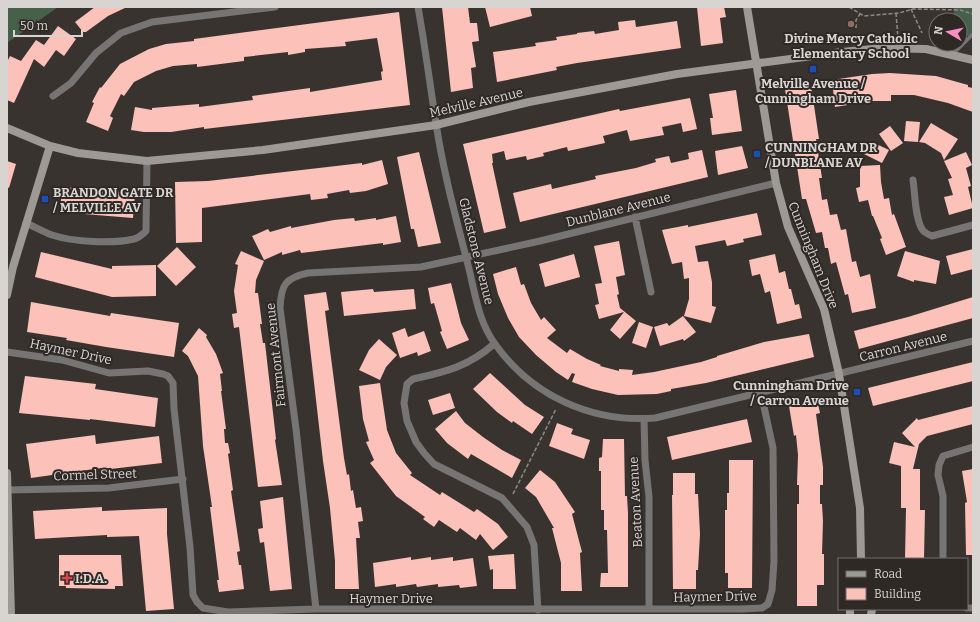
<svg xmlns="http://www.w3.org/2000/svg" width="980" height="622" viewBox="0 0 980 622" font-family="Bitter,serif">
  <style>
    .green { fill: #47604c }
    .building { fill: #fcc1b9 }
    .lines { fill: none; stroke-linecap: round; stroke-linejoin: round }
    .path { stroke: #8e8986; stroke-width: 1.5; stroke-dasharray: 4 2; stroke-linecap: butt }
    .lane { stroke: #777573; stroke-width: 3.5 }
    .street { stroke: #777573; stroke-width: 7 }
    .secondary { stroke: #9d9995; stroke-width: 8 }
    .education-dot { fill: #8d6e63; stroke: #2f2926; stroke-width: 1.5 }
    .transit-dot { fill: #1a4fb4; stroke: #2f2926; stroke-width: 1.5 }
    .health-dot { fill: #e0444e; stroke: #2f2926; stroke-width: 1.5 }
    .labels { text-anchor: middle; stroke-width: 4; stroke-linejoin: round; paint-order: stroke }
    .poi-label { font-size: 13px; font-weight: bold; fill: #d8d4d2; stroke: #2f2926; text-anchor: start }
    .street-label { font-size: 13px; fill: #d8d4d2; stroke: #2f2926 }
  </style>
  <rect width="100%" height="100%" fill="#393330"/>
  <path class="green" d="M7,7H58L7,43Z
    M953,7H973V37L960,34V20H955Z"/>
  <path class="building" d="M95,7H127L108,16L86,32H83L75,22Z
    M442,7H468L470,23H477L479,41L472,42L476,67L471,68L473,88L451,92Z
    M485,7H530L532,16L490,27Z
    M697,7H724L726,17L720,18L723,43L701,46Z
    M399,12L410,105L204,129V127L171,132H144L131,130L135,107L152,110V108L199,104V107L253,100L252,96L310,88V92L382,80L381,72L383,71L377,38L345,42L346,46L305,49V52L288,55V52L244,57V61L197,67V64L173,66L156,71L134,82L124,96L121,94L110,116L113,118L108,131L86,122L94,103L92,102L100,87L101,88L120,64L149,49L166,44L194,41V39Z
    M635,20L636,27L677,21L681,48L577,63L556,67L557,70L497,82L493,52L536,46L535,43L557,40L556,37L577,34V33L594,31L595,34L619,30L618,22Z
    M58,26L76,39L64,56L56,50L44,67L34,59L14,103L7,100V62L10,56L21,61L36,40L44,45Z
    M890,73L936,76L968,85V87L973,88V112L948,103L914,95H891V101H872L835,107L832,80L872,74Z
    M811,85L819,139H816L822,178H819L822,200L827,199L830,215L837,214L841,230L846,229L852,262L856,261L860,277L870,274L876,308L852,313L848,294L845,295L836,262L831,264L828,248H825L822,232L816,233L806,199H802L785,89Z
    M736,90L742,131L712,135L710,118H713L709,94Z
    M690,98L697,129L683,132L681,123L662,127L664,135L630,141L627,130L603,136L605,143L568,151L567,147L543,153L544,156L527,160L526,156L506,160L504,151L492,154L493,163H492L506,228L484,233L463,144L619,109L620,111Z
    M906,121L920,122L918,142L904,141Z
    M931,123L958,139L944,160L941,153L925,143L919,142Z
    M890,126L903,143L891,151L879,134Z
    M870,141L889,150L882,163L864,154Z
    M742,146L748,168L718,175L715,151Z
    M702,150L708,177L520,222L513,193L551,184L552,189L596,179L595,176L636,168L656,162L655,159L669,156L671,163L689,159L688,153Z
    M419,152L441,243L418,247L414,229H411L397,157Z
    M966,152L972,165L966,168L971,186L968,187L973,208L949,215L944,197L953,195L948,179L952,178L944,161Z
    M382,160L388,184L366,191L350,193L349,190L327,194L328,198L311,200L310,194L202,208V242L176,243L175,182L208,181L362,163V165Z
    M7,161L16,164L9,188L7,187Z
    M880,165L881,182L884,199L889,198L892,215L894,214L906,247L886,255L880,239L882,238L873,216H872L868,200L859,202L856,188L860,187V166Z
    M62,187L135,193L133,218L60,212Z
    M757,213L762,235L743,239L744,242L727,246L725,240L695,246L698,262L708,261L712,282V306L716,307L711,323L684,316L689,299V278L684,279L682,262L672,264L662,230L688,225V227Z
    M396,216L401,242L383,245V243L301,253L300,250L282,255V252L264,260L252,236L268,229L270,232L291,226V228L334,220L354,218L355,221L376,218V220Z
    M619,241L625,275L616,277L619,294L617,295L620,308L636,321L620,339L610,330L624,312L599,319L595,305L599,304L595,284L602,283L594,246Z
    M177,247L196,267L176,286L157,266Z
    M973,249V269L951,275L946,256Z
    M241,251L264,261L256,280L255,293H258L262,324H260L263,343H265L276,439L275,440L282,485L258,487L239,327L234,328L232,314L237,313L234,291L238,265L235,264Z
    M905,251L940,261L936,284L914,280V282L897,276Z
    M41,252L112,269V266L156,265V296L112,297L35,277Z
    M574,254L580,277L545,287L539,264Z
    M775,254L779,273L785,271L789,289H791L795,305L799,304L802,318L777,324L770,291L765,293L760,274L752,276L749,260Z
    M516,267L521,285L524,284L531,303L541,320L544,317L556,330L547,338L567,353L570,349L587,359L601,365L600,366L619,371V369L633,370L632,375L654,372L701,362L717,357V356L764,342L809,334L814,357L706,383L671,389V391L657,394L618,395L592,389L572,382L575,374L572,373L568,380L556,372L536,355L519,337L508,318L498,294L493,274Z
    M451,283L461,323L469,340L447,349L440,332L442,331L434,303L431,304L428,288Z
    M373,289L374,292L414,289L416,309L344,316L341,292Z
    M326,292L329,310L325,311L344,458L347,475L349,474L351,491L353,490L356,508L361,507L363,521L358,522L360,538H356L359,589H335V561L330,508L323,461L304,295Z
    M973,297V318L859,349L854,331L908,317Z
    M31,302L110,316L111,313L179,323L174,357L106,347L66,340L67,338L27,332Z
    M683,316L696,332L684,341L683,339L660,346L654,327L667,323L669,326Z
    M639,322L653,327L646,348L632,343Z
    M199,328L207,335L206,337L216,354L223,373L220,374L222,391H221L226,429H224L225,443H228L230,453L228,454L233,490L231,491L240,551L237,552L239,565H241L244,589L219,592L217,580H219L210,507H212L203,446L198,376L188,356L182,351Z
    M405,328L408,337L424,331L431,351L418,356L417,352L400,358L392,333Z
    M379,339L397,355L386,367L380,380L359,370L369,350Z
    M973,362V381L873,406L868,388Z
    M490,373L525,405L544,417L532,434L513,421L512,423L497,412L473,389Z
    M25,376L96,384L95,389L158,398L155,427L90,419V420L19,413Z
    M380,383L387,430L396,453L412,473L410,475L440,495L442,492L474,512L477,509L498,524L508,537L493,550L480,534L476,540L460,528L457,532L439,520L434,527L423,519L425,517L396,496L370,463L374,460L366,442L369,441L363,419L359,386Z
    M450,393L455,408L433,415L428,400Z
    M817,399L820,413L816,414L823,467V485H820V504H822L823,521L822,554H824V585H817V606H797V504H799V485H797L798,455L796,435L794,436L789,406Z
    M973,406V424L927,436L919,444L913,469H920V510H925L924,559H905L906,508H901V466L889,463L894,442L915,447L902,433L917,418L918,420Z
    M456,411L465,423L483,437L502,450L521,460L512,478L471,454L468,459L447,443L435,429Z
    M747,419L752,442L672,460L667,437Z
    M557,423L573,429L571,434L590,440L584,459L549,446Z
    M95,435L96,444L159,436L162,463L102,470L101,468L31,478L26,444Z
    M603,439H624L625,496H627L628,513V587H600L601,573H608L607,530H604V510H601V471H599V458L602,457Z
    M729,460H753L752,588H728V573H725V510H727V493H729Z
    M973,469V555H966L965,503L967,502L962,471Z
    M540,470L555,482L575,512L572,514L582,552L580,553L582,591H561V563L552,528H554L536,497L525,488Z
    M673,473H695V494H698L700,534L698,570H696V589H673L672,495H673Z
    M283,497L292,589L270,591L264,542L260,543L258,529L263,528L260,501Z
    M102,507V511L167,508V534L174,609L146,611L139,536L107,537V535L35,539L33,511Z
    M514,554L516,589H493V569L490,570L488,556Z
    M59,555H121L123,586H115V589L66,588V586H59Z
    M411,557V560L431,557V560L453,557V561L473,558L477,586L460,588L459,585L438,587V584L417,587L416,584L396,587V584L375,587L373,563Z"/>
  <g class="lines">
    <path class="path" d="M849,7L864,16L899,13L913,9L960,10L973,14
      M911,9L922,33
      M896,13L898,39
      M856,28V20L860,14
      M513,494L556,409"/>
    <path class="lane" d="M953,54L973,34"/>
    <path class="street" d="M418,7C425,46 430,85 436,123C443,171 456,218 468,265C475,292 478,321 495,344C532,396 592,423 655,418L973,341
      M53,96L71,83L96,53L121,33L152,22L275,7
      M913,180C915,193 915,218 922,229C924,233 928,234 932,236L973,225
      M635,217L651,292
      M26,223C35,227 44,232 52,235C73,242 113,244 134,239C139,238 142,235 146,231L147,161
      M494,344C469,366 446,372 413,379L407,384L404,403L407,421L416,442L424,453L434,464L502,498L527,527L534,545L538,610
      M7,352L62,360L109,373L148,371L163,374L168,376L173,383L174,409L190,547L193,595L197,602L203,608L228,612L316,609H741L762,608L768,604L772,590L774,561L773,448L761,393
      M644,419L645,460L649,497V609
      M7,490L109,488L183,479
      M943,559V496L938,475L939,465L943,456L973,447
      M967,608H973
      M316,609L296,429L280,308C281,285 285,278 308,273L421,267L540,241L776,183"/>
    <path class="secondary" d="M747,7L776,183L788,227L824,309L839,374L860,508L861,559
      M7,128L50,146L78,153L147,161L263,150L436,125L529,102L677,74L842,52L883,48L926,49L973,60
      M7,295L13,267L50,146
      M7,473L11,615
      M850,609V615
      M871,615L872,609"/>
  </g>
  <circle class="education-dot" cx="851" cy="24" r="4"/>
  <g class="transit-dot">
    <rect x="809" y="65" width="8" height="8" rx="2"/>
    <rect x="753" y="150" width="8" height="8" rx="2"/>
    <rect x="41" y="195" width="8" height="8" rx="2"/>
    <rect x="853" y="388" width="8" height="8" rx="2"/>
  </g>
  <path class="health-dot" d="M65 572h4v4h4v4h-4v4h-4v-4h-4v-4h4z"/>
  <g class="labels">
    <g class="poi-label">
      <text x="851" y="43" text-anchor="middle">Divine Mercy Catholic<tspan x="851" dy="15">Elementary School</tspan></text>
      <text x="813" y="88" text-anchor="middle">Melville Avenue /<tspan x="813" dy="15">Cunningham Drive</tspan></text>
      <text x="765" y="152">CUNNINGHAM DR<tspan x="765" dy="15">/ DUNBLANE AV</tspan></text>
      <text x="53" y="197">BRANDON GATE DR<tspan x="53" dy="15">/ MELVILLE AV</tspan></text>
      <text x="849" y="390" text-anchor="end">Cunningham Drive<tspan x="849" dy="15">/ Carron Avenue</tspan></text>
      <text x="75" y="583">I.D.A.</text>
    </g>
    <g class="street-label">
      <text transform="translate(476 102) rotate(-13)" y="5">Melville Avenue</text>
      <text transform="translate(618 209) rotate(-14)" y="5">Dunblane Avenue</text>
      <text transform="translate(477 251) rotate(76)" y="5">Gladstone Avenue</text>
      <text transform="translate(814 255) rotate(68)" y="5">Cunningham Drive</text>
      <text transform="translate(903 346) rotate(-14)" y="5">Carron Avenue</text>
      <text transform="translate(71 351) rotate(12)" y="5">Haymer Drive</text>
      <text transform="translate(275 355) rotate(-96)" y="5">Fairmont Avenue</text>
      <text transform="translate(95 474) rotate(-2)" y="5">Cormel Street</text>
      <text transform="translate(635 502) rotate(-93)" y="5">Beaton Avenue</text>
      <text transform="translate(715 596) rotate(-1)" y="5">Haymer Drive</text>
      <text x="391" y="603">Haymer Drive</text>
    </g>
  </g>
  <rect width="980" height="622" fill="none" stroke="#d8d4d2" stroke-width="16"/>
  <rect x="838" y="558" width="130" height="52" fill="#2f2926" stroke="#736d6b"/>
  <rect x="846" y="571" width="20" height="6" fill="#9d9995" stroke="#736d6b"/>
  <text x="874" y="578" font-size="12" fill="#d8d4d2">Road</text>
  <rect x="846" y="588" width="20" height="12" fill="#fcc1b9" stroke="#736d6b"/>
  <text x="874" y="598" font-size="12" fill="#d8d4d2">Building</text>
  <g transform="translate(948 32) rotate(279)"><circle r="19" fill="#2f2926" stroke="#736d6b"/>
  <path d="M0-3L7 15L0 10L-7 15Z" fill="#fd8ec0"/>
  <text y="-6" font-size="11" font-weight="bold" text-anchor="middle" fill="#d8d4d2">N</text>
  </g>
  <path d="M14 30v6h68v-6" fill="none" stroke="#d8d4d2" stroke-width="2"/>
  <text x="20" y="30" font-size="12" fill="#d8d4d2" stroke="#2f2926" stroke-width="3" paint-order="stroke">50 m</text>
</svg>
